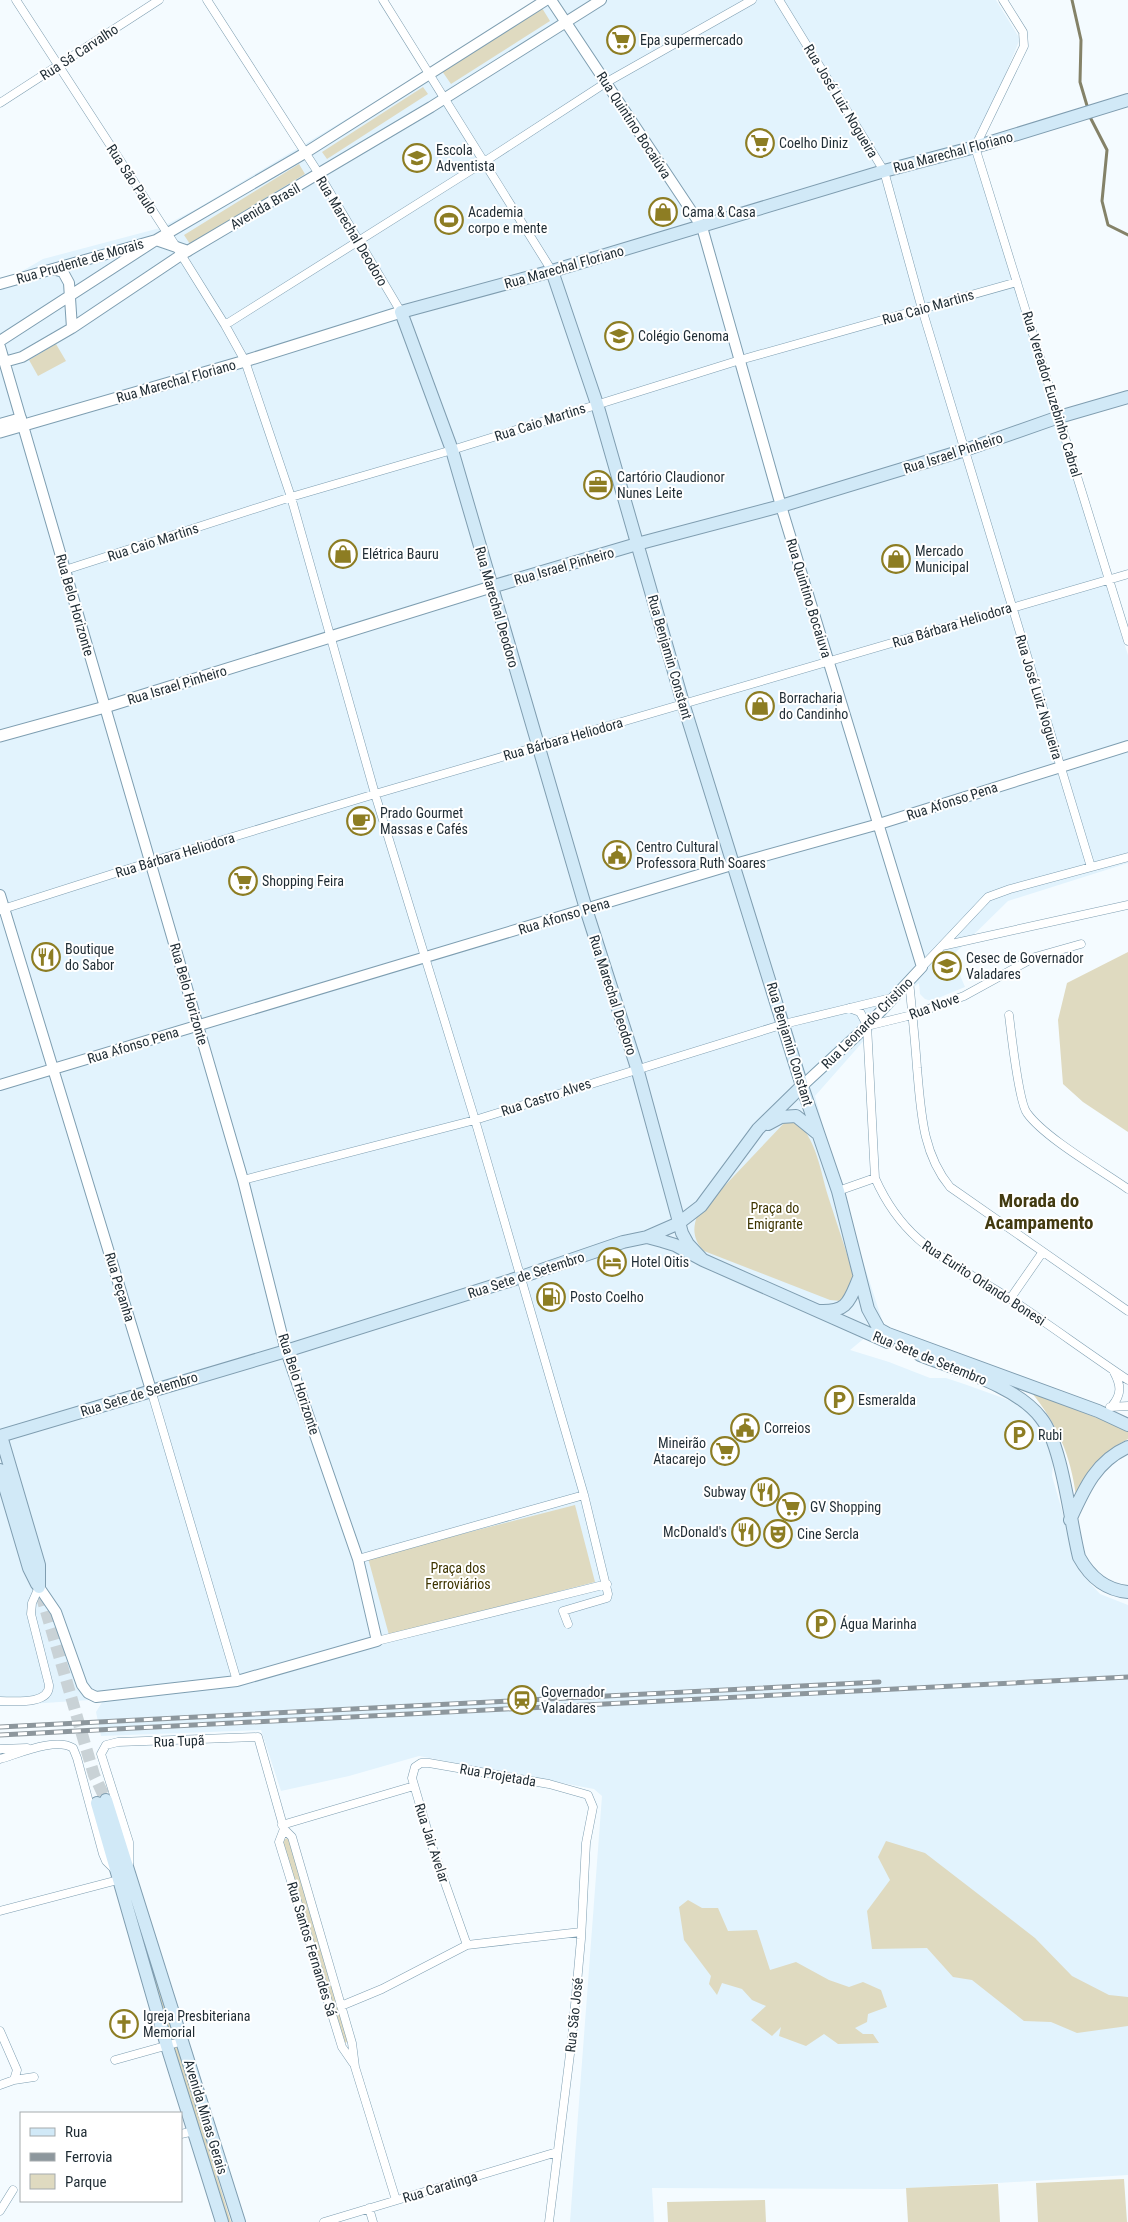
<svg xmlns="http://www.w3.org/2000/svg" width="1128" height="2222" viewBox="0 0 1128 2222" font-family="'Roboto Condensed',sans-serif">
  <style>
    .built { fill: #e2f3fd }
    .green { fill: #dfdac0 }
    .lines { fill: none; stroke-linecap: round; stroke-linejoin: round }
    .stream { stroke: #848268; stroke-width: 3 }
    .primary-tunnel { stroke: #c9d2d6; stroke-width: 12; stroke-dasharray: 12 6; stroke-linecap: butt }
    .minor-casing { stroke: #7e9eb1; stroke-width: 9 }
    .tertiary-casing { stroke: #7e9eb1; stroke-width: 12 }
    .secondary-casing { stroke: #7e9eb1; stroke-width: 13 }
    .primary-casing { stroke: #7f9db0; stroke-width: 14 }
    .minor { stroke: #fff; stroke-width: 8 }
    .tertiary { stroke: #fff; stroke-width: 10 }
    .secondary { stroke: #fff; stroke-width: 11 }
    .primary { stroke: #d1e9f7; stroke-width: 12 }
    .rail-casing { stroke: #8d979d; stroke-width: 5 }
    .rail { stroke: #fff; stroke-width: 3; stroke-dasharray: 9; stroke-linecap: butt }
    .labels { text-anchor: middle; stroke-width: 4; stroke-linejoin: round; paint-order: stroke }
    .poi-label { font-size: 14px; fill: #1f2c34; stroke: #fff; text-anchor: start }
    .street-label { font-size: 14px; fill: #1f2c34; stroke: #fff }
    .park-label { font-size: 14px; fill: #3d3400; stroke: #fff }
    .district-label { font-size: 19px; font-weight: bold; fill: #423a10; stroke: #fff }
  </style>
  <rect width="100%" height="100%" fill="#f4fbff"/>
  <path class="built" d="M545,0H996L1020,39L973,152L1128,655V863L1008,901L952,956L965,987L931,1001L925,999L920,994L919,983L905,994L815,1096L841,1194L883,1323L850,1350L889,1362L930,1378H946L967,1385L1014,1402L1027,1412L1039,1424L1047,1438L1053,1462L1052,1476L1080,1572L1100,1594L1128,1605V1678L1010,1680L951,1688L1128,1679V2175L901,2189L652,2188L654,2222H570L602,1796L594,1789L419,1756L349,1776L281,1791L261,1730L101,1736L96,1712L104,1699L0,1706V284L43,259L160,228L198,208Z"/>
  <path class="green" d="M542,8L550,21L451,84L442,71Z
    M423,87L428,94L327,159L322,152Z
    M299,164L305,174L190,244L184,235Z
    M56,344L66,361L38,376L29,360Z
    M1128,952V1132L1083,1102L1063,1084L1058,1020L1067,983Z
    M786,1121L798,1122C817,1143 820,1169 828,1196C836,1221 845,1247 853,1273L854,1284L841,1301L830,1300L704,1251C693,1240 692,1228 698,1214Z
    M1031,1392L1128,1430V1439C1103,1452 1087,1470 1076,1496C1071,1456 1057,1423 1031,1392Z
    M575,1505L595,1582L389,1635L368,1558Z
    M287,1838H289L348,2041L347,2042L345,2043L282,1841Z
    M886,1841L925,1853L1035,1938L1072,1976L1109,1995L1128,1997V2026L1077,2033L1051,2022L1024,2021L972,1980L953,1977L927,1948L872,1949L867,1911L890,1880L878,1857Z
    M120,1868L123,1869L231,2222H226Z
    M688,1900L702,1908H718L728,1931L757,1930L770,1970L796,1962L829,1980L849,1987L863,1982L881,1990L887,2007L868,2014L867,2022L855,2028L863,2034H873L879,2043L838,2044L824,2034L806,2046L779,2036L781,2027L772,2036L751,2020L766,2006L752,2000L742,1989L722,1983L717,1995L709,1984L711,1976L684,1940L679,1907Z
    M1124,2179L1127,2222H1038L1036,2183Z
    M998,2184L1000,2222H908L906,2188Z
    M765,2200L766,2222H668L667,2202Z"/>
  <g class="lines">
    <path class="stream" d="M1072,0L1081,40L1080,82L1088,109
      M1089,115L1107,150L1102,201L1108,225L1128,235"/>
    <path class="primary-tunnel" d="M41,1594L94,1775L106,1800"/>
    <defs>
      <path id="minor" d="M16,0L177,248L225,325L245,361L291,497L375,794L475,1120L584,1495L608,1594L607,1598L563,1611L568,1624
        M207,0L319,174L401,312
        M383,0L552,271
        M779,0L884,171L922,309L1091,867
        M1003,0L1023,32L1024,46L975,147L1128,641
        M0,103L159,0
        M225,325L484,162L607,82L752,0
        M65,570L291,497L452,450L740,360L1017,282
        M0,910L150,862L375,794L1128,574
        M942,946L1128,905
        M922,967L988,897L1010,889L1128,857
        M909,981C912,1010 915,1039 917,1068C921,1111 922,1153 950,1187L1128,1311
        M849,1008L860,1012L867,1025L875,1178C906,1248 952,1261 1012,1300C1051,1326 1089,1354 1128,1380
        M1009,1015C1011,1032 1019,1103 1027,1113C1045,1138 1101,1170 1128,1189
        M867,1026L912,1015L964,996L1035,957L1081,944
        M243,1180L475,1120L784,1024L891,998
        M838,1191L875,1178
        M1010,1299L1042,1253
        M151,1390L237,1681
        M1112,1406C1122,1394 1121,1385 1114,1372
        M1110,1407L1128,1406
        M358,1559L584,1495
        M377,1641L607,1584
        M0,1701C14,1701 50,1705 49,1685L31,1614L32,1603L39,1587
        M0,1749L27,1748
        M0,1759C18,1754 56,1737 73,1748L77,1758L103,1854L106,1861L114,1869
        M282,1825L414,1786
        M284,1829L279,1842L342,2047L353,2063
        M129,1863V1842L101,1754L106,1745L118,1742L258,1737L284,1829L292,1837L352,2043L355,2067L396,2200
        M0,1911L118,1880
        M467,1945L432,1846L412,1778L415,1767L421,1763H429L549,1784L588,1795L593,1807L586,1843L581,1939L572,2038L549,2222
        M341,2006L382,1989L467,1945L581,1932
        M0,2031L17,2070L14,2080
        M115,2060L183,2041
        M0,2085L14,2080L34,2077
        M181,2134L194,2131
        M369,2208L373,2222
        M0,2211L13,2190
        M324,2222L557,2152"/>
      <path id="tertiary" d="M551,0L702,227L781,506L922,967L867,1026L802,1086
        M53,269L63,272L69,283L72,328
        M0,284L156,240L188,251
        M0,341L156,240L305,153L546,0
        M0,347L243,1180L286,1351L358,1559L377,1641L237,1681L96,1697L88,1693L82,1685L56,1612L39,1587
        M4,362L22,357L72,328L181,255L431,107L601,0
        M0,424L21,418
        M0,895L151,1390
        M0,1085L735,864L879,824L1128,746"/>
      <path id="secondary" d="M0,432L245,361L401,312
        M0,736L105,707L491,587"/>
      <path id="primary" d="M552,271L597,404L683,703L802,1086L838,1191L868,1309L879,1329L888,1334L1098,1411L1128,1425
        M491,587L637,544L781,506L965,450L1059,417L1128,397
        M768,1124L781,1117L796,1116L817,1133
        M647,1237L679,1223L701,1206L758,1129L802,1086
        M703,1260L688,1244L682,1233L637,1068L586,909L452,450L401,312L552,271L884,171L975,147L1128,100
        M820,1311C848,1312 849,1301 859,1278
        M920,1355C957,1370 1016,1385 1041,1418C1062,1444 1070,1521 1079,1557C1090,1577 1105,1590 1128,1592
        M0,1436L286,1351L521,1277L623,1242L647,1237L662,1241L675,1245L703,1260L888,1342
        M1,1436L39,1565V1587
        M0,1470L29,1568L37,1584
        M1070,1520C1084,1489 1096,1461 1128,1447
        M106,1800L239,2222
        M97,1803L167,2046L222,2222"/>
    </defs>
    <use href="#minor" class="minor-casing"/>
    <use href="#tertiary" class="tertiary-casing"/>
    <use href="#secondary" class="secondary-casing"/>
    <use href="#primary" class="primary-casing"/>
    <use href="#minor" class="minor"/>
    <use href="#tertiary" class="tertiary"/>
    <use href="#secondary" class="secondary"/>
    <use href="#primary" class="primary"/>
    <defs>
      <path id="rail" d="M0,1727L879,1682
        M0,1735L1128,1677"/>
    </defs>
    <use href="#rail" class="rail-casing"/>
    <use href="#rail" class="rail"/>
  </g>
  <defs>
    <symbol id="supermarket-ring" viewBox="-11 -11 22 22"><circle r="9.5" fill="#fff" stroke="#8d7d23" stroke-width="1.5"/><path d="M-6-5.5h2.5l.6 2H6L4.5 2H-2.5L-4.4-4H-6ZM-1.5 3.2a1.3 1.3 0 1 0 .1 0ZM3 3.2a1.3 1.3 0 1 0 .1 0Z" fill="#8d7d23"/></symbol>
    <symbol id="school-ring" viewBox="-11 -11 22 22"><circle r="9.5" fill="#fff" stroke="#8d7d23" stroke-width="1.5"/><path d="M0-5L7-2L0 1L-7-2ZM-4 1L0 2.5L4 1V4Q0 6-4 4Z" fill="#8d7d23"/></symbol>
    <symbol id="shop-ring" viewBox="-11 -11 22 22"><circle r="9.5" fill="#fff" stroke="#8d7d23" stroke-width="1.5"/><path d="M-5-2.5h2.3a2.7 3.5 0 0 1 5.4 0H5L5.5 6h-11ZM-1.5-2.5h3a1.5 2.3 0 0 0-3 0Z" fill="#8d7d23"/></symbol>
    <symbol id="stadium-ring" viewBox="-11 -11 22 22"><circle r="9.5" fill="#fff" stroke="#8d7d23" stroke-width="1.5"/><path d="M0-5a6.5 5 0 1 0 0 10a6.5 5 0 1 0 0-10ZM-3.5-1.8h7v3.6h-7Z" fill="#8d7d23"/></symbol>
    <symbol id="office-ring" viewBox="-11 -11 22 22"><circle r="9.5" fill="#fff" stroke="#8d7d23" stroke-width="1.5"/><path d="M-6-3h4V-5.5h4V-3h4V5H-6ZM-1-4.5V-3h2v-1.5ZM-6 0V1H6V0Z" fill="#8d7d23"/></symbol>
    <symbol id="cafe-ring" viewBox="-11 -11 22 22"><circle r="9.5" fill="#fff" stroke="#8d7d23" stroke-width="1.5"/><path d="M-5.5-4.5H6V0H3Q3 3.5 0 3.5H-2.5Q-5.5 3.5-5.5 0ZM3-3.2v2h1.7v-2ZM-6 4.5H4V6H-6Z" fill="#8d7d23"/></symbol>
    <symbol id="civic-ring" viewBox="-11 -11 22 22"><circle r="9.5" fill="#fff" stroke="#8d7d23" stroke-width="1.5"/><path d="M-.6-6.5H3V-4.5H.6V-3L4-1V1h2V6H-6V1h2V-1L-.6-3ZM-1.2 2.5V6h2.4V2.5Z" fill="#8d7d23"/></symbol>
    <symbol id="restaurant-ring" viewBox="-11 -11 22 22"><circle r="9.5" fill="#fff" stroke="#8d7d23" stroke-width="1.5"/><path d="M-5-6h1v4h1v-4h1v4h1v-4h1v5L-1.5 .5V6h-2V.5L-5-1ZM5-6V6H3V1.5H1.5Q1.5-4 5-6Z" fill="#8d7d23"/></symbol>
    <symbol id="hotel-ring" viewBox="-11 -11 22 22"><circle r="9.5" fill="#fff" stroke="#8d7d23" stroke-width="1.5"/><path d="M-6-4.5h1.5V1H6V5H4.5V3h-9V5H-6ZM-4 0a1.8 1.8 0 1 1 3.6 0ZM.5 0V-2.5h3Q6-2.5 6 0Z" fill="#8d7d23"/></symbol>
    <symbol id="fuel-ring" viewBox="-11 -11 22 22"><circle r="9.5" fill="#fff" stroke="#8d7d23" stroke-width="1.5"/><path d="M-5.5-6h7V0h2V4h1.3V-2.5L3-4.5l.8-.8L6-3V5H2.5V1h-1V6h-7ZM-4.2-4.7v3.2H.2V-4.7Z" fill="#8d7d23"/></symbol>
    <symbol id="parking-ring" viewBox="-11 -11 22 22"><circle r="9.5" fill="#fff" stroke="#8d7d23" stroke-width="1.5"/><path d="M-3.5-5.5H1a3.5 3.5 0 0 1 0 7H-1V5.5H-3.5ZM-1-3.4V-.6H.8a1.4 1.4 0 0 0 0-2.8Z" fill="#8d7d23"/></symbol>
    <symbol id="theatre-ring" viewBox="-11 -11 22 22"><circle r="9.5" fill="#fff" stroke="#8d7d23" stroke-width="1.5"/><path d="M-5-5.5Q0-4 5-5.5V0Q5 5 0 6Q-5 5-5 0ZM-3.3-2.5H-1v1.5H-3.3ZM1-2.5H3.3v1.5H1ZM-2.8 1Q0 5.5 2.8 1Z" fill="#8d7d23"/></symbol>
    <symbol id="station-ring" viewBox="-11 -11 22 22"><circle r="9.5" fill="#fff" stroke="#8d7d23" stroke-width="1.5"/><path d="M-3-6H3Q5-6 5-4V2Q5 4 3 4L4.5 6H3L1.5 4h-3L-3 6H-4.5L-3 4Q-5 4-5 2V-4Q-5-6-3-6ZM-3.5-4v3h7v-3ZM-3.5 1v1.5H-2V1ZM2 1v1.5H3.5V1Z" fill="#8d7d23"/></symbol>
    <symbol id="church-ring" viewBox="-11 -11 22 22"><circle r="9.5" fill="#fff" stroke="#8d7d23" stroke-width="1.5"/><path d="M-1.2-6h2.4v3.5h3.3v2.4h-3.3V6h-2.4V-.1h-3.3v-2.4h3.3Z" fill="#8d7d23"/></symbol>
  </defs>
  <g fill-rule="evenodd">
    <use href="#supermarket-ring" x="605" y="24" width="32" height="32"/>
    <use href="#supermarket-ring" x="744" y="127" width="32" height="32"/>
    <use href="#school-ring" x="401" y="142" width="32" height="32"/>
    <use href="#shop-ring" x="647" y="196" width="32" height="32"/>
    <use href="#stadium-ring" x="433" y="204" width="32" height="32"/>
    <use href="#school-ring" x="603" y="320" width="32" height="32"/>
    <use href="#office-ring" x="582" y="469" width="32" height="32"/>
    <use href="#shop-ring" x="327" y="538" width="32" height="32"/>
    <use href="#shop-ring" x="880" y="543" width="32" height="32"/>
    <use href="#shop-ring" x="744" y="690" width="32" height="32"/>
    <use href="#cafe-ring" x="345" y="805" width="32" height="32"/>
    <use href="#civic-ring" x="601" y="839" width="32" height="32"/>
    <use href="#supermarket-ring" x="227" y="865" width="32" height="32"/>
    <use href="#restaurant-ring" x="30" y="941" width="32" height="32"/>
    <use href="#school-ring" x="931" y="950" width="32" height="32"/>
    <use href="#hotel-ring" x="596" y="1246" width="32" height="32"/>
    <use href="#fuel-ring" x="535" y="1281" width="32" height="32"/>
    <use href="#parking-ring" x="823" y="1384" width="32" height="32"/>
    <use href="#civic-ring" x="729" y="1412" width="32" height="32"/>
    <use href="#parking-ring" x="1003" y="1419" width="32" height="32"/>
    <use href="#supermarket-ring" x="709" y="1435" width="32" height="32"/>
    <use href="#restaurant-ring" x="749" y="1476" width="32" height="32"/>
    <use href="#supermarket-ring" x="775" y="1491" width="32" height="32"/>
    <use href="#restaurant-ring" x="730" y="1516" width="32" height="32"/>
    <use href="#theatre-ring" x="762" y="1518" width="32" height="32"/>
    <use href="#parking-ring" x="805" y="1608" width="32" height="32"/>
    <use href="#station-ring" x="506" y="1684" width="32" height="32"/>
    <use href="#church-ring" x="108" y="2008" width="32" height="32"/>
  </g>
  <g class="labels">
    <g class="poi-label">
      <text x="640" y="45">Epa supermercado</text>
      <text x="779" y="148">Coelho Diniz</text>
      <text x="436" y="155">Escola<tspan x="436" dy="16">Adventista</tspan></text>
      <text x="468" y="217">Academia<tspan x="468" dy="16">corpo e mente</tspan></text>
      <text x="682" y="217">Cama &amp; Casa</text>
      <text x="638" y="341">Colégio Genoma</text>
      <text x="617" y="482">Cartório Claudionor<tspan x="617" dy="16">Nunes Leite</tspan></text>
      <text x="915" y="556">Mercado<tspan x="915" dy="16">Municipal</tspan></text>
      <text x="362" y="559">Elétrica Bauru</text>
      <text x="779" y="703">Borracharia<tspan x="779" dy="16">do Candinho</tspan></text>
      <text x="380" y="818">Prado Gourmet<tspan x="380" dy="16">Massas e Cafés</tspan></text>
      <text x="636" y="852">Centro Cultural<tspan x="636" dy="16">Professora Ruth Soares</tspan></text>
      <text x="262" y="886">Shopping Feira</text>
      <text x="65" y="954">Boutique<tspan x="65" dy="16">do Sabor</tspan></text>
      <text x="966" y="963">Cesec de Governador<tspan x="966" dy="16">Valadares</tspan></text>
      <text x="631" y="1267">Hotel Oitis</text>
      <text x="570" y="1302">Posto Coelho</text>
      <text x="858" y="1405">Esmeralda</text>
      <text x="764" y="1433">Correios</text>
      <text x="1038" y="1440">Rubi</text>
      <text x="706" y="1448" text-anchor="end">Mineirão<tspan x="706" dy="16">Atacarejo</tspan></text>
      <text x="746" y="1497" text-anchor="end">Subway</text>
      <text x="810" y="1512">GV Shopping</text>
      <text x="727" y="1537" text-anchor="end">McDonald's</text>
      <text x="797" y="1539">Cine Sercla</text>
      <text x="840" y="1629">Água Marinha</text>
      <text x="541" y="1697">Governador<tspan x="541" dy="16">Valadares</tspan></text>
      <text x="143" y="2021">Igreja Presbiteriana<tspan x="143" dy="16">Memorial</tspan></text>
    </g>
    <g class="street-label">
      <text transform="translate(79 52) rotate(-33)" y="5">Rua Sá Carvalho</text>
      <text transform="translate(841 101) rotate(59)" y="5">Rua José Luiz Nogueira</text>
      <text transform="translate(634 125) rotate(57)" y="5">Rua Quintino Bocaiúva</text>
      <text transform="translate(953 152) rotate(-15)" y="5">Rua Marechal Floriano</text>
      <text transform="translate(132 179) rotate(57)" y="5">Rua São Paulo</text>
      <text transform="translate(265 206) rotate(-30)" y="5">Avenida Brasil</text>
      <text transform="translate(352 231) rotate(59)" y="5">Rua Marechal Deodoro</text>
      <text transform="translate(80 261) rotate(-16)" y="5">Rua Prudente de Morais</text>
      <text transform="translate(564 267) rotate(-16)" y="5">Rua Marechal Floriano</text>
      <text transform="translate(928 307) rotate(-16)" y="5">Rua Caio Martins</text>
      <text transform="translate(176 381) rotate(-16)" y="5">Rua Marechal Floriano</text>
      <text transform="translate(1052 394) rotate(73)" y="5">Rua Vereador Euzebinho Cabral</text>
      <text transform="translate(540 422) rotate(-18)" y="5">Rua Caio Martins</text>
      <text transform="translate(953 453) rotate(-18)" y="5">Rua Israel Pinheiro</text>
      <text transform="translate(153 542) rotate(-18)" y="5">Rua Caio Martins</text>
      <text transform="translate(564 566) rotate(-16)" y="5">Rua Israel Pinheiro</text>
      <text transform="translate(809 598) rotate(73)" y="5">Rua Quintino Bocaiuva</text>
      <text transform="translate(75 605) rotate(74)" y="5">Rua Belo Horizonte</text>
      <text transform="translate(497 607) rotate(74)" y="5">Rua Marechal Deodoro</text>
      <text transform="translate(952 625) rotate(-17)" y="5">Rua Bárbara Heliodora</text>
      <text transform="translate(670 657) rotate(74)" y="5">Rua Benjamin Constant</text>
      <text transform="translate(177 685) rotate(-17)" y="5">Rua Israel Pinheiro</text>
      <text transform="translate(1039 697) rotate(73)" y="5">Rua José Luiz Nogueira</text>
      <text transform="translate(563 739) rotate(-16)" y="5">Rua Bárbara Heliodora</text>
      <text transform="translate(952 801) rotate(-18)" y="5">Rua Afonso Pena</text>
      <text transform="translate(175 855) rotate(-17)" y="5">Rua Bárbara Heliodora</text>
      <text transform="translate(564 916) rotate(-17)" y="5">Rua Afonso Pena</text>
      <text transform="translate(189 994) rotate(74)" y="5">Rua Belo Horizonte</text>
      <text transform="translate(613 995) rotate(72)" y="5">Rua Marechal Deodoro</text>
      <text transform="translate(934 1006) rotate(-20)" y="5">Rua Nove</text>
      <text transform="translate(867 1023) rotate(-45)" y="5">Rua Leonardo Cristino</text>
      <text transform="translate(790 1044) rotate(73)" y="5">Rua Benjamin Constant</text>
      <text transform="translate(133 1045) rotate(-17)" y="5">Rua Afonso Pena</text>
      <text transform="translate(546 1097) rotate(-18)" y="5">Rua Castro Alves</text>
      <text transform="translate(526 1275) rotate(-18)" y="5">Rua Sete de Setembro</text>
      <text transform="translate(984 1283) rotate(33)" y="5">Rua Eurito Orlando Bonesi</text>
      <text transform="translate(120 1287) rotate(73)" y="5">Rua Peçanha</text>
      <text transform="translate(930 1358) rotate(22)" y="5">Rua Sete de Setembro</text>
      <text transform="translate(299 1384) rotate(72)" y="5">Rua Belo Horizonte</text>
      <text transform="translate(139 1394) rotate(-17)" y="5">Rua Sete de Setembro</text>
      <text transform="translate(179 1741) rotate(-2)" y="5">Rua Tupã</text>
      <text transform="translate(498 1775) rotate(10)" y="5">Rua Projetada</text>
      <text transform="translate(432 1843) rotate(72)" y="5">Rua Jair Avelar</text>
      <text transform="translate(312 1949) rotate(73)" y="5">Rua Santos Fernandes Sá</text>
      <text transform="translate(574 2015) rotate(-84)" y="5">Rua São José</text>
      <text transform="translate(206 2117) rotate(73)" y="5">Avenida Minas Gerais</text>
      <text transform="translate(440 2187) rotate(-17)" y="5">Rua Caratinga</text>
    </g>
    <g class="park-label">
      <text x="775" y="1213">Praça do<tspan x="775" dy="16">Emigrante</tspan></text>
      <text x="458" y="1573">Praça dos<tspan x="458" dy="16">Ferroviários</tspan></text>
    </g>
    <g class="district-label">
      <text x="1039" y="1207">Morada do<tspan x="1039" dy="22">Acampamento</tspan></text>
    </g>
  </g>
  <rect x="20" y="2112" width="162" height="90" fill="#ffffff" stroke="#a5abae"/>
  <rect x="30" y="2128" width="25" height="8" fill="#d1e9f7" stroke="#a5abae"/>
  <text x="65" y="2137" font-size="15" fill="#1f2c34">Rua</text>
  <rect x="30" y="2153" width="25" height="8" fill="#8d979d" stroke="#a5abae"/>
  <text x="65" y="2162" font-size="15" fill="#1f2c34">Ferrovia</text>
  <rect x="30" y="2174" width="25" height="15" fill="#dfdac0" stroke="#a5abae"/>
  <text x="65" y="2187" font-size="15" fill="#1f2c34">Parque</text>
</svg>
